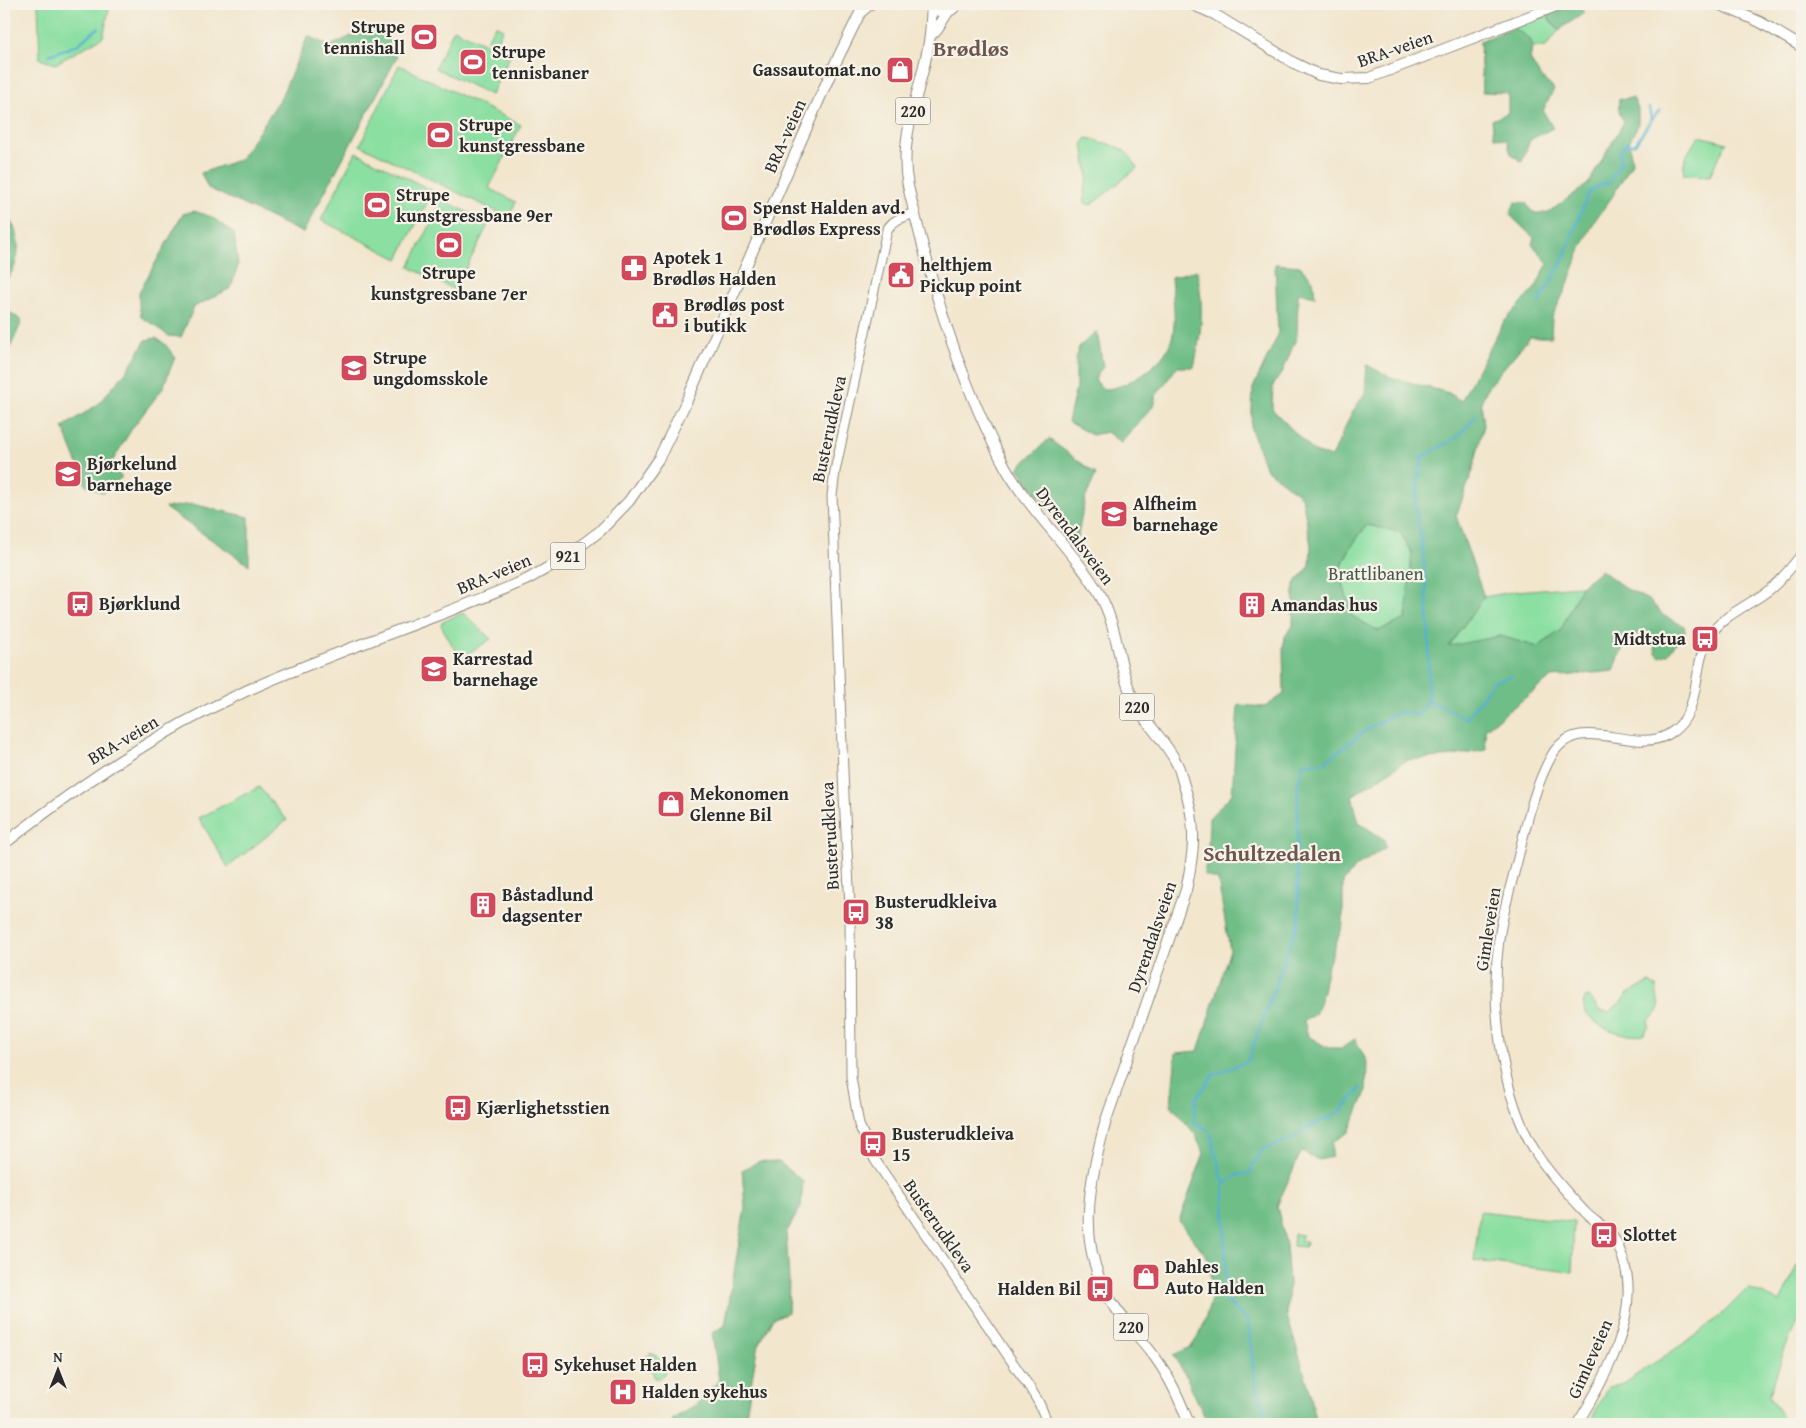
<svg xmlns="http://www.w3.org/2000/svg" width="1806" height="1428" viewBox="0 0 1806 1428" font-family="'Gentium Book Plus',serif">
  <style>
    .green { fill: #8adfa1; stroke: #5a8566 }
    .forest { fill: #6fbe87; stroke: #4d7459; fill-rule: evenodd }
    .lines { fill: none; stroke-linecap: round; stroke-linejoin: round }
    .stream { stroke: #54b0d2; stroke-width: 2.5 }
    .minor-casing { stroke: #8e887c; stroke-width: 11 }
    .major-casing { stroke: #8e887c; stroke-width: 12 }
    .minor { stroke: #fff; stroke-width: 9 }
    .major { stroke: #fff; stroke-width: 10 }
    .labels { text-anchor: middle; stroke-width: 4.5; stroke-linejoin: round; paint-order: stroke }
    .shield { fill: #f7f3e8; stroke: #686764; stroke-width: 1 }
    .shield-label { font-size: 16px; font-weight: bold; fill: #2b2b2b }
    .poi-label { font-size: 18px; font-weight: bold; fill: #2b2b2b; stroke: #f7f3e8; text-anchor: start }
    .street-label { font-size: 18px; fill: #2b2b2b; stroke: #f7f3e8 }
    .park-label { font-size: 18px; fill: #435848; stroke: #f7f3e8 }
    .district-label { font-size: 22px; font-weight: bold; fill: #6d564e; stroke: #f7f3e8 }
  </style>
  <rect width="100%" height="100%" fill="#f7f3e8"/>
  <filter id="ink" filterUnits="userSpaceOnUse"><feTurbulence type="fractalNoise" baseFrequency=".02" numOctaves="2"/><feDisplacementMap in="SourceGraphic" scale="10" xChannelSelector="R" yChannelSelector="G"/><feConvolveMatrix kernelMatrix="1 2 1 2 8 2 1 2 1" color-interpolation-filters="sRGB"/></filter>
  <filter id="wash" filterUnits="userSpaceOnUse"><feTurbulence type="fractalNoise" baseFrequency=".0096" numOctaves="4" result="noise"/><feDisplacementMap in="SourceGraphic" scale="20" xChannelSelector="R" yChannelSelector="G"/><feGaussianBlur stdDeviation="1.12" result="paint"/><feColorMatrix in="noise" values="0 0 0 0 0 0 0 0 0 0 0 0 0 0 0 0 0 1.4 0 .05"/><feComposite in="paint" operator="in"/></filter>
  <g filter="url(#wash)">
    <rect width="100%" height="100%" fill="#f2e6cd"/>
    <path class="green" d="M38,4H110L103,37L55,64L40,59Z
      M1549,14V19L1559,30L1546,47H1533L1530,39L1513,28Z
      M495,25L503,29L495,44L487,40Z
      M454,29L510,56L491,95L435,68Z
      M399,65L521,125L489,188L516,202L508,217L360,145Z
      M1699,136L1727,143L1715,164L1710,176L1684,175C1681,160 1691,148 1699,136Z
      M1087,138L1096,140L1102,144L1106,143C1123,149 1129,151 1137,168L1091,205L1085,203L1084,189L1088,178L1083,143Z
      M356,152L433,191L398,259L321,220Z
      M443,200L489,223L455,290L409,267Z
      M1367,525L1400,532L1412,553L1406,619L1378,631L1352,616C1349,603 1341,583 1342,569C1343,556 1359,536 1367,525Z
      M1581,586L1561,630L1538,647L1500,636L1448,647L1484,597L1517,591Z
      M463,613L491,639L460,659L441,625L442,622Z
      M259,787L287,820L228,867L199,818Z
      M1650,982L1656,987L1659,1007L1657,1012L1649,1021V1026L1644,1035C1627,1039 1574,1023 1585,998L1589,997L1599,1010L1609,1012L1621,1002L1628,994Z
      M1480,1211L1574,1222L1572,1272L1474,1261Z
      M1294,1234L1302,1235L1301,1241L1306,1242L1305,1247L1293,1246Z
      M1802,1265V1312L1785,1348L1769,1396L1782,1416L1784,1424H1589L1608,1387L1621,1385L1689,1340L1720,1316L1748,1288L1780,1302L1797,1266Z
      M651,1353C662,1359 672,1368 660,1378H655L652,1371L644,1368L643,1360Z"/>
    <path class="forest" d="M1577,4L1584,13L1559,30L1549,19V14Z
      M371,27L390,39L388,48L397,57L303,233L208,188L201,173L241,159L280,99L308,36L330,46Z
      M1513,28C1529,38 1535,38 1530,59L1540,76L1554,89L1543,111L1553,128L1530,140L1522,162L1511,154L1507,140L1494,137L1492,120L1508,113V93L1482,92L1480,41Z
      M1633,98L1638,109V125L1629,142L1632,163L1612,197L1595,220L1582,246L1567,286L1552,317L1551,337H1530L1489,385L1481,402L1484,425L1472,473L1456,516L1484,597L1449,646L1500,636L1538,647L1561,630L1581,586L1601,570L1625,588L1650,601L1664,616L1684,626L1685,631L1668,654L1660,657C1654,652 1655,649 1655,641L1644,635L1634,634L1621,652L1614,671L1552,677L1485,729L1486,750L1453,756L1407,760L1352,796L1359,823L1384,839L1386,847L1356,867L1343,882V925L1328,965L1323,991L1316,1013L1304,1021L1308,1036L1328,1048H1342L1355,1039L1367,1062L1366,1092L1349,1132L1332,1142V1157L1319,1160L1301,1152L1277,1206L1286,1245L1289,1283L1287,1316L1309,1388L1317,1424H1208L1185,1374L1173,1355L1191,1347L1201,1332L1213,1293L1208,1258L1179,1221L1204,1153L1195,1134L1171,1105L1176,1053L1198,1051L1230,950L1218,880L1204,875L1208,850L1209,818L1232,794L1238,705L1265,707L1284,694L1283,649L1285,636L1293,626L1294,584L1310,566L1311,545L1302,497L1266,469L1251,429L1253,388L1278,335L1275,264L1300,266L1313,280L1315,297L1298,293L1297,336L1283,371L1273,385L1272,409L1314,452L1332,457L1350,416L1365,393L1367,365L1390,377L1449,393L1461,401L1503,323L1536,287L1548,263L1532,244L1534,238L1510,215L1515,202L1526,203L1531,211L1539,214L1549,212L1588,184L1624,122C1619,114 1618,108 1619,99ZM1367,525L1400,532L1412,553L1406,619L1378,631L1352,616C1349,603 1341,583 1342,569C1342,556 1359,536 1367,525Z
      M4,210C7,216 11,221 14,227C22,244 18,270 4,282Z
      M194,211L212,217L234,234L238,265L231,288L194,307L181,337L168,336L156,326L141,317L139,304V292L183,214Z
      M1197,270C1204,308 1202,330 1194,367H1177L1155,397V404L1121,443L1107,432L1092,435L1068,422L1076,388V359L1079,347L1097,331L1103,367L1098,373L1095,380L1103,389C1117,389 1128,383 1139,376C1183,350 1175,321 1171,277Z
      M4,308L22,321L8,353L4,356Z
      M156,338L165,344L175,357L163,388L133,427L110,465L122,477L103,493L86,485L63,427L97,405L126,372L146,340Z
      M1049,439L1096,474L1085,499L1077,540L1066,533L1018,468Z
      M192,504L249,517V565L165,508Z
      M760,1161L779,1162L803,1181L801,1207L786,1233L789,1280L788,1312L772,1319L757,1349L746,1415L743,1424H672L673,1419L695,1405L719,1380L712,1332L725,1326L745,1207L742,1170Z"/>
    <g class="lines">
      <path class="stream" d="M49,55L77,45L98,28
        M1649,108L1651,119
        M1539,303L1563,259L1589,192L1598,186L1609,182L1621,162L1619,154L1625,144H1635L1651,120L1660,110
        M1428,700L1429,635L1426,585L1422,545L1415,504L1422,457L1456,438L1476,416
        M1208,1130L1194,1122L1196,1099L1213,1075L1248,1061L1299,920L1297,858L1298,781L1303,764L1325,762L1366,730L1398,712L1418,715L1428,700L1466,719L1494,681L1512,676
        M1211,1134L1224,1185L1226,1300L1248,1322L1255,1384L1268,1424
        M1224,1185C1233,1177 1237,1173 1250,1174L1253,1164L1263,1149C1275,1146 1281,1142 1294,1139C1305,1124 1328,1122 1343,1109C1349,1103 1355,1094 1361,1088"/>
    </g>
  </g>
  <g filter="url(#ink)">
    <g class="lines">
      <defs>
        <path id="minor" d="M915,213C904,217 893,219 887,230L835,471L832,496L844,796L850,905L851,1077L859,1125L875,1160L1030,1388L1039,1403L1048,1424
          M1577,1424C1604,1381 1639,1318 1625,1266C1622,1255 1617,1240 1609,1232C1601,1224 1591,1219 1584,1211C1569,1195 1550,1174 1538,1156C1501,1097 1490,1007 1499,939C1503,910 1512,882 1519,854C1527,821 1535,785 1552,755C1579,710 1632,756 1669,734C1703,714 1691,668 1709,637C1722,615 1750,605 1769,590C1782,580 1792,566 1802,554"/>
        <path id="major" d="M931,4C938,14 950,15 957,4
          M1191,4L1214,14L1294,63L1319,75L1341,79L1369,78L1561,4
          M1718,4L1760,22L1802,47
          M932,6C931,16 931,26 930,35C924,85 897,135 908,186C930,280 957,373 1001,459C1027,510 1072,547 1100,595C1120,631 1117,670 1136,704C1147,726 1167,742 1177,764C1180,769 1181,776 1183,782C1197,823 1195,848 1186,890L1106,1120C1089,1184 1074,1248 1115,1307C1126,1323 1139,1337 1151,1352C1167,1372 1178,1395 1187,1419L1191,1424
          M930,36L937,29L948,12
          M4,844C82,783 156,733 246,691C338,649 435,620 528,579L563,559L600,531L629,501L659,458L687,400L833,68L860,13L870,4"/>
      </defs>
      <use href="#minor" class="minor-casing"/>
      <use href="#major" class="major-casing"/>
      <use href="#minor" class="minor"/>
      <use href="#major" class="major"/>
    </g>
  </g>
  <defs>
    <symbol id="stadium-square" viewBox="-11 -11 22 22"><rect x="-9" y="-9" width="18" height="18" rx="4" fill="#d1495b" stroke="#f7f3e8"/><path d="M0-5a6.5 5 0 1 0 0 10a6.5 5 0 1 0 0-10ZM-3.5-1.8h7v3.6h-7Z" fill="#fff"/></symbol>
    <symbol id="shop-square" viewBox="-11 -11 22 22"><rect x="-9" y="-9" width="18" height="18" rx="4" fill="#d1495b" stroke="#f7f3e8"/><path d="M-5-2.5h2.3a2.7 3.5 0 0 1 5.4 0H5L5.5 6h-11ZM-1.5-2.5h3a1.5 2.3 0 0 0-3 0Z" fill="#fff"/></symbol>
    <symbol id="pharmacy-square" viewBox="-11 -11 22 22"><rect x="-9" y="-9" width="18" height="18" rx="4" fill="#d1495b" stroke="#f7f3e8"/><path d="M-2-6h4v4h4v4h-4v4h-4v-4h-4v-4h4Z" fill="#fff"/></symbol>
    <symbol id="civic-square" viewBox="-11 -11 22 22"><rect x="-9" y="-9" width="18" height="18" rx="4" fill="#d1495b" stroke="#f7f3e8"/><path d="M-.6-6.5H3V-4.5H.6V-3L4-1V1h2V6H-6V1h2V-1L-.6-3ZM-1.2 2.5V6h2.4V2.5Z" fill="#fff"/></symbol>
    <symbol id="school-square" viewBox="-11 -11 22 22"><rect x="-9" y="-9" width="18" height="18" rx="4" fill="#d1495b" stroke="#f7f3e8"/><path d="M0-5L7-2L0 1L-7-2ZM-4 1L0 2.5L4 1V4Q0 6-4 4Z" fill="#fff"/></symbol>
    <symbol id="bus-square" viewBox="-11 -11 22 22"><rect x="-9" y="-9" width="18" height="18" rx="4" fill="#d1495b" stroke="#f7f3e8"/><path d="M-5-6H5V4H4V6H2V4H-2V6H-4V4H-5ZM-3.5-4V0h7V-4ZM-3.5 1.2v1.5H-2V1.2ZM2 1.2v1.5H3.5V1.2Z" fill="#fff"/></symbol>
    <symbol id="building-square" viewBox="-11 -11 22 22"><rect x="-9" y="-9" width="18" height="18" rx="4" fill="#d1495b" stroke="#f7f3e8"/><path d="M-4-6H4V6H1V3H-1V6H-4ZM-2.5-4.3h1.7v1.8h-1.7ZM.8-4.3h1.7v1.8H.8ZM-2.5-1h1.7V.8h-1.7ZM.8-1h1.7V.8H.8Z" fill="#fff"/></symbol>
    <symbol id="hospital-square" viewBox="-11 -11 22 22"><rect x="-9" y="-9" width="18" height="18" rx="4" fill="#d1495b" stroke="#f7f3e8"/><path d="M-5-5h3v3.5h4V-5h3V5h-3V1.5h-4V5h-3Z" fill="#fff"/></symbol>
  </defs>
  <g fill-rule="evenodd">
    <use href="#stadium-square" x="408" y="21" width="32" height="32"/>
    <use href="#stadium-square" x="457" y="46" width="32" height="32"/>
    <use href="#shop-square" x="884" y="54" width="32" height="32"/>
    <use href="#stadium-square" x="424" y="119" width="32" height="32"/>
    <use href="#stadium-square" x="361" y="189" width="32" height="32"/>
    <use href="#stadium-square" x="718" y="202" width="32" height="32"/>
    <use href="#stadium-square" x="433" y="229" width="32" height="32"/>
    <use href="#pharmacy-square" x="618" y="252" width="32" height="32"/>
    <use href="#civic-square" x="885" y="259" width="32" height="32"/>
    <use href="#civic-square" x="649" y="299" width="32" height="32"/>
    <use href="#school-square" x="338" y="352" width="32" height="32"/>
    <use href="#school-square" x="52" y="458" width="32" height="32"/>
    <use href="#school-square" x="1098" y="498" width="32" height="32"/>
    <use href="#bus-square" x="64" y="588" width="32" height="32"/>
    <use href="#building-square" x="1236" y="589" width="32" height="32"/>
    <use href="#bus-square" x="1689" y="623" width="32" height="32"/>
    <use href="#school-square" x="418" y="653" width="32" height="32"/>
    <use href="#shop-square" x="655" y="788" width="32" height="32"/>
    <use href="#building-square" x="467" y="889" width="32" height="32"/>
    <use href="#bus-square" x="840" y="896" width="32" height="32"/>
    <use href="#bus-square" x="442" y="1092" width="32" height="32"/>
    <use href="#bus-square" x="857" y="1128" width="32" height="32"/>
    <use href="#bus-square" x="1588" y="1219" width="32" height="32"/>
    <use href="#shop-square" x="1130" y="1261" width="32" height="32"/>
    <use href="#bus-square" x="1084" y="1273" width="32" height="32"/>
    <use href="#bus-square" x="519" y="1349" width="32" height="32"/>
    <use href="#hospital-square" x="607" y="1376" width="32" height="32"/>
  </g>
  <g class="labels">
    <g class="shield">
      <rect x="895.5" y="97.5" width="35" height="27" rx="4"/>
      <rect x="550.5" y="542.5" width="35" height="27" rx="4"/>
      <rect x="1119.5" y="693.5" width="35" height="27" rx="4"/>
      <rect x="1113.5" y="1313.5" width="35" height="27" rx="4"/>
    </g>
    <g class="shield-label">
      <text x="913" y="117">220</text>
      <text x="568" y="562">921</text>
      <text x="1137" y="713">220</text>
      <text x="1131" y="1333">220</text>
    </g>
    <g class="poi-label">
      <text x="405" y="33" text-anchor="end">Strupe<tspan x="405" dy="21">tennishall</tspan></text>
      <text x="492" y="58">Strupe<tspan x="492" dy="21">tennisbaner</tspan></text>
      <text x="881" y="76" text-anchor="end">Gassautomat.no</text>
      <text x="459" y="131">Strupe<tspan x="459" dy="21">kunstgressbane</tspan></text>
      <text x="396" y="201">Strupe<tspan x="396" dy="21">kunstgressbane 9er</tspan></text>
      <text x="753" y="214">Spenst Halden avd.<tspan x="753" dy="21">Brødløs Express</tspan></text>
      <text x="653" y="264">Apotek 1<tspan x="653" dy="21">Brødløs Halden</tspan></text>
      <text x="920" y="271">helthjem<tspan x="920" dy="21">Pickup point</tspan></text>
      <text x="449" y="279" text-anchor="middle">Strupe<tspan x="449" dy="21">kunstgressbane 7er</tspan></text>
      <text x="684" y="311">Brødløs post<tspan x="684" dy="21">i butikk</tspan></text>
      <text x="373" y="364">Strupe<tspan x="373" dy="21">ungdomsskole</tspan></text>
      <text x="87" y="470">Bjørkelund<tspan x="87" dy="21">barnehage</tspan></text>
      <text x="1133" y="510">Alfheim<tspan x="1133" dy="21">barnehage</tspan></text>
      <text x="99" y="610">Bjørklund</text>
      <text x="1271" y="611">Amandas hus</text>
      <text x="1686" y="645" text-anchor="end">Midtstua</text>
      <text x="453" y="665">Karrestad<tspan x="453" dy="21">barnehage</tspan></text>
      <text x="690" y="800">Mekonomen<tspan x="690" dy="21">Glenne Bil</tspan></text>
      <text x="502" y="901">Båstadlund<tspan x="502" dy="21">dagsenter</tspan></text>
      <text x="875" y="908">Busterudkleiva<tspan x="875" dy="21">38</tspan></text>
      <text x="477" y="1114">Kjærlighetsstien</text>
      <text x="892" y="1140">Busterudkleiva<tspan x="892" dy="21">15</tspan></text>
      <text x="1623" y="1241">Slottet</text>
      <text x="1165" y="1273">Dahles<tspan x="1165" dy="21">Auto Halden</tspan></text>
      <text x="1081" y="1295" text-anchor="end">Halden Bil</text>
      <text x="554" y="1371">Sykehuset Halden</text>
      <text x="642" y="1398">Halden sykehus</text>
    </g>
    <g class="street-label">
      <text transform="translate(1395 49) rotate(-19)" y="6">BRA-veien</text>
      <text transform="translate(785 136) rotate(-66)" y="6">BRA-veien</text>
      <text transform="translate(829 429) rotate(-78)" y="6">Busterudkleva</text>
      <text transform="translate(1075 536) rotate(53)" y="6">Dyrendalsveien</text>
      <text transform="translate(494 574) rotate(-23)" y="6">BRA-veien</text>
      <text transform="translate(123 740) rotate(-31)" y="6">BRA-veien</text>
      <text transform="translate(830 836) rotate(-93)" y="6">Busterudkleva</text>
      <text transform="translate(1488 929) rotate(-81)" y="6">Gimleveien</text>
      <text transform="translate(1152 937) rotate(-71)" y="6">Dyrendalsveien</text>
      <text transform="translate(939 1226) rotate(55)" y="6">Busterudkleva</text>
      <text transform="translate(1590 1359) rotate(-66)" y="6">Gimleveien</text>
    </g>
    <g class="park-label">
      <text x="1376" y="580">Brattlibanen</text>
    </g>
    <g class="district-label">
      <text x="971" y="56">Brødløs</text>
      <text x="1272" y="861">Schultzedalen</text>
    </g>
  </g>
  <rect width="1806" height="1428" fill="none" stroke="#f7f3e8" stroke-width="20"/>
  <g transform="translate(58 1370)" stroke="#f7f3e8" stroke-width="4" paint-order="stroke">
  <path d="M0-4L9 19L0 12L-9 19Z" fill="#2b2b2b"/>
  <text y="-8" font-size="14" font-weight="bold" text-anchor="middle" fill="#2b2b2b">N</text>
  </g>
</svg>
